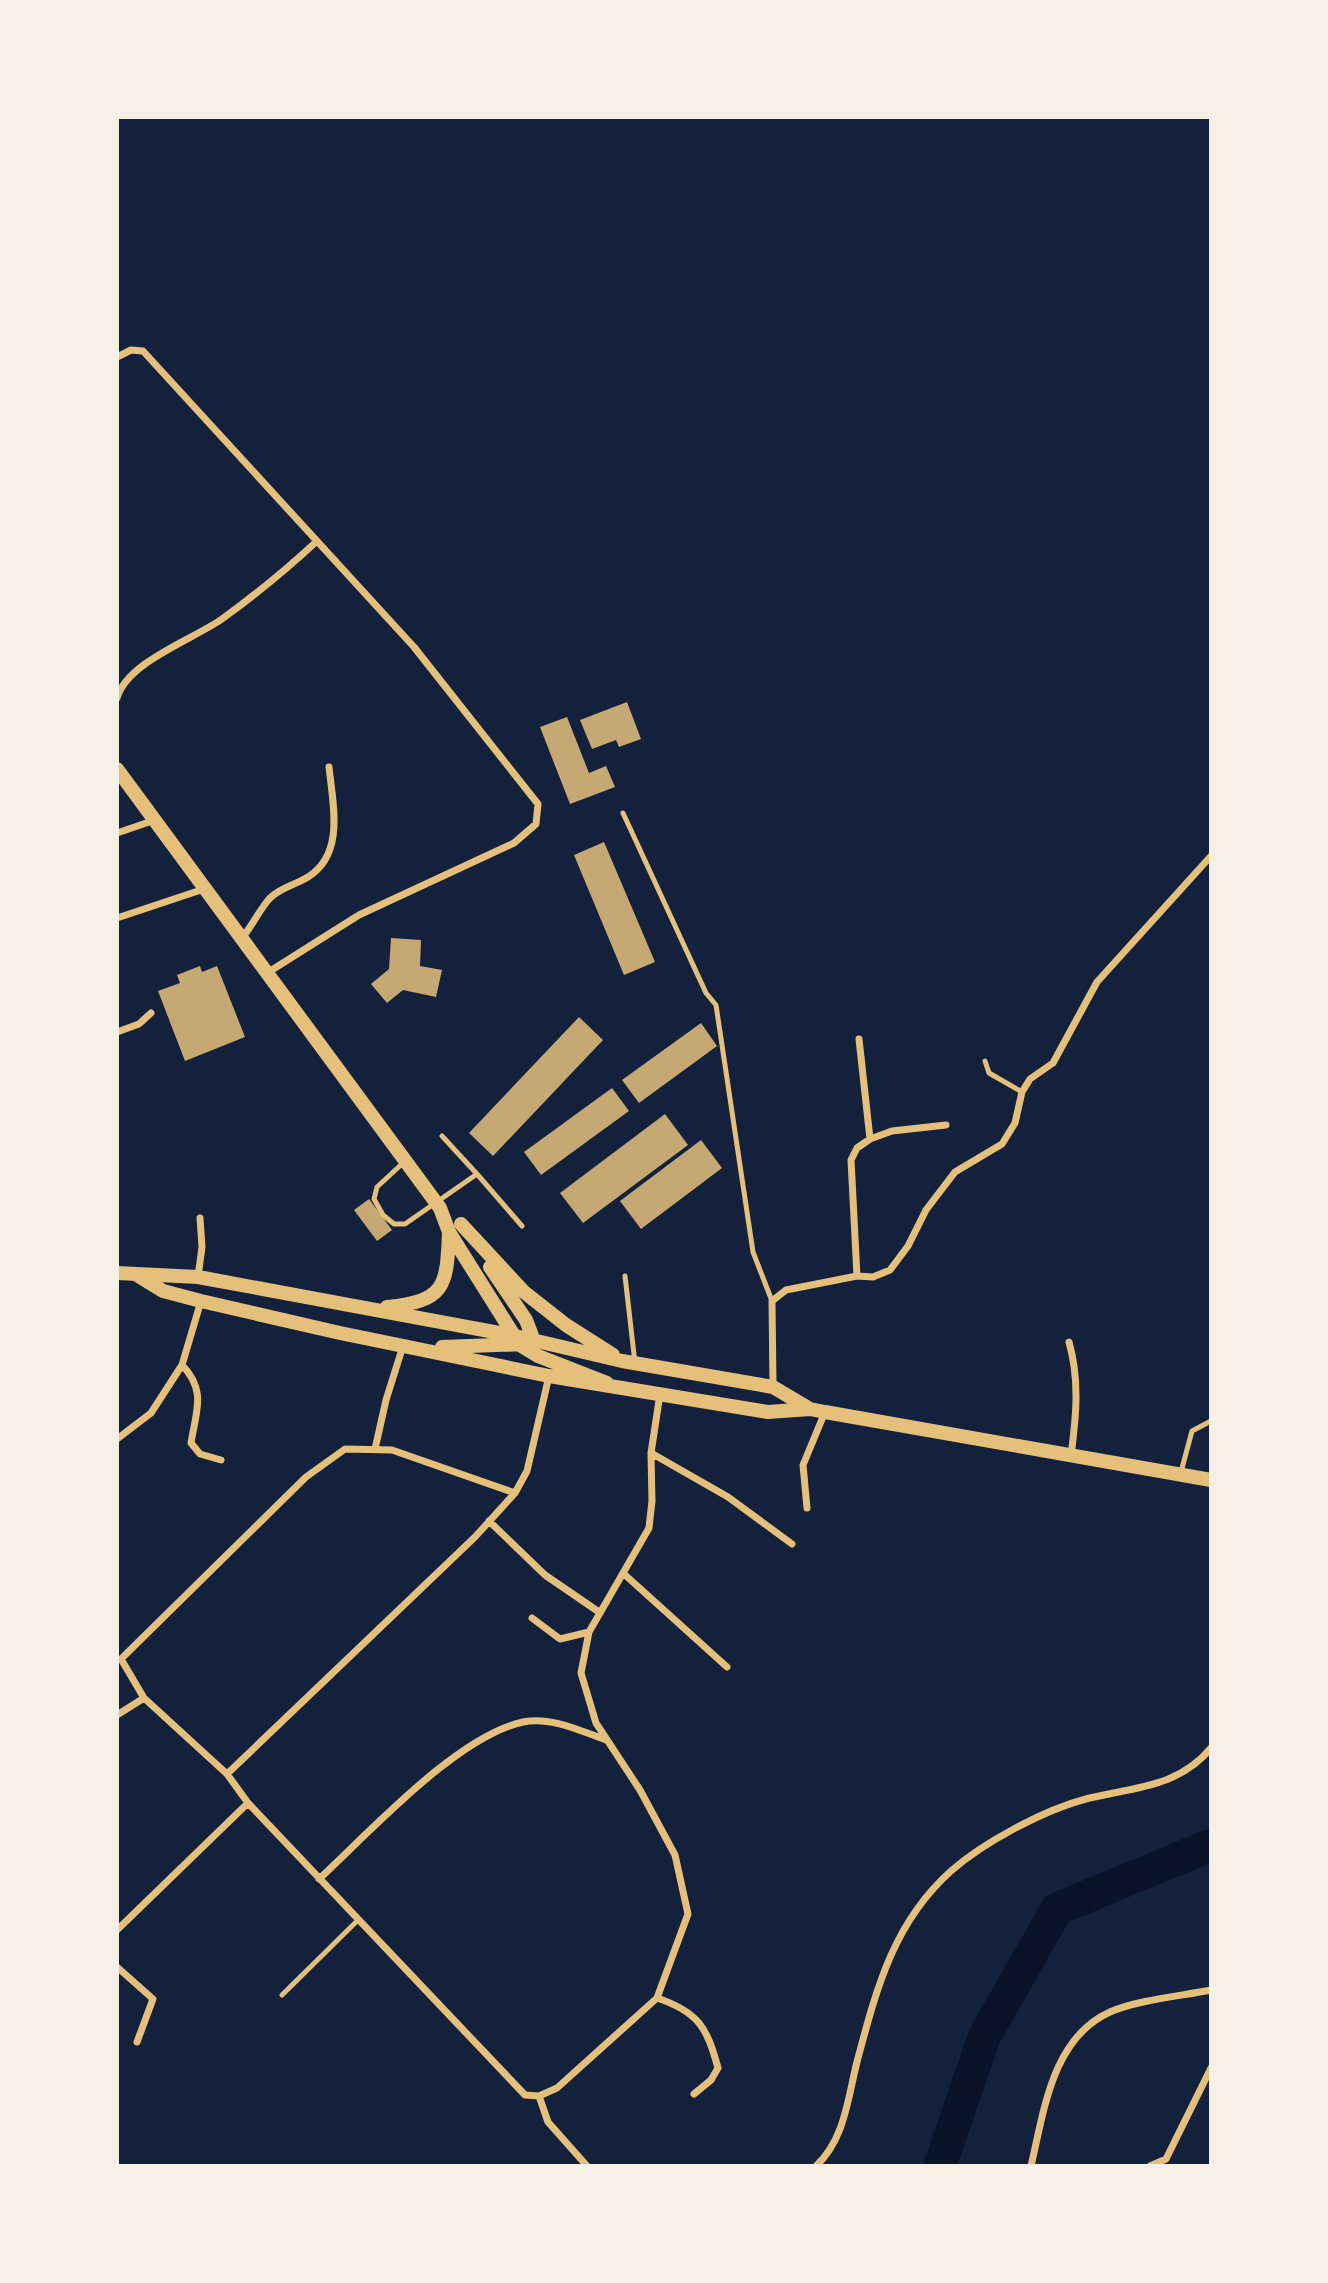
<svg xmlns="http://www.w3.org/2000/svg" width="1328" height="2283" viewBox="0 0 1328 2283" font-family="Karla,sans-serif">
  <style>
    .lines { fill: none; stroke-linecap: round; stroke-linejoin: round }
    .river { stroke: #0b132b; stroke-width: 33 }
    .building { fill: #c6a872 }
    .service { stroke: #e5c07b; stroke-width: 5 }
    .minor { stroke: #e5c07b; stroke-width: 7 }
    .secondary { stroke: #e5c07b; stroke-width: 14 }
  </style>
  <rect width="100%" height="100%" fill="#14213d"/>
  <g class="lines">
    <path class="river" d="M940,2166L984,2037L1057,1909L1211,1845"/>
  </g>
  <path class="building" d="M627,702L641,739L619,747L616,740L592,749L580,720Z
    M567,717L589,773L606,766L615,787L570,804L540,727Z
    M604,842L655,962L624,975L574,855Z
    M391,938L421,940L420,966L442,970L436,997L403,990L387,1003L371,984L389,969Z
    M200,966L202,972L217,966L245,1037L185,1061L158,991L180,983L177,975Z
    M579,1017L603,1040L493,1156L469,1133Z
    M701,1023L717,1046L639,1103L622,1080Z
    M612,1088L629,1111L541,1175L524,1152Z
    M665,1114L688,1145L583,1223L560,1193Z
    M701,1140L722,1168L641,1229L620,1201Z
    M369,1199L392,1230L377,1241L354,1210Z"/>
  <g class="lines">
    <path class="service" d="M623,813L706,993L716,1005L753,1252L772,1301
      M985,1061L989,1073L1022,1092
      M442,1136L477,1174
      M404,1162L377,1187L374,1199L383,1215L394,1224H405L477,1174L522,1226
      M625,1276L635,1363
      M1181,1472L1192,1431L1211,1421
      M282,1995L358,1920"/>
    <path class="minor" d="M117,357L131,350L143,351L414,647L538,804L536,824L514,843L359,915L267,973
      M117,698C127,662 192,640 222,619C255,595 287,569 317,541
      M117,833L155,820
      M117,918L204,889
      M242,938C252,926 260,909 270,898C281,887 295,885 308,877C345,854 333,805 329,767
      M117,1032L139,1024L151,1013
      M870,1139L892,1131L946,1125
      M857,1276L851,1160L857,1148L870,1139L859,1039
      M198,1277L202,1247L200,1218
      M201,1301L182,1365C207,1391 196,1411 191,1443L200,1454L221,1460
      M1069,1342C1080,1381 1076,1417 1071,1456
      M773,1386L772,1301L786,1290L857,1276L873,1277L890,1270L908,1246L926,1210L955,1172L1002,1144L1015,1123L1022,1092L1030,1079L1053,1063L1097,982L1211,856
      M117,1439L151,1413L182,1365
      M375,1449L386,1400L403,1346
      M651,1453L728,1497L792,1544
      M515,1493L392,1450L345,1449L306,1477L121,1659L144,1698L227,1774L248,1803L525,2095L539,2096L557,2088L657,1998L688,1914L675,1855L640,1790L596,1723L581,1673L589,1632L649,1528L652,1501L651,1453L660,1394
      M807,1508L803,1465L825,1412
      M489,1521L545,1575L599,1612
      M624,1574L727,1667
      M532,1618L560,1639L589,1632
      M117,1715L144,1698
      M227,1774L475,1537L515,1493L527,1471L549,1376
      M319,1879C369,1833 457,1736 523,1722C550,1716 581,1731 606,1740
      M117,1930L248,1803
      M117,1967L153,1999L137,2042
      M657,1998C699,2012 707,2028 718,2068L711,2080L694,2094
      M539,2096L548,2122L587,2166
      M816,2166C846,2138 848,2095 858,2058C877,1987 894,1922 951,1871C984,1842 1044,1810 1086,1799C1133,1787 1178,1788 1211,1748
      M1031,2166C1044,2111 1052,2038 1110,2012C1137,2000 1181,1996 1211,1990
      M1150,2166L1166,2159L1211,2068"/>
    <path class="secondary" d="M117,769L440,1208L449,1232L520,1345L538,1356L607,1383
      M461,1224L524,1292L566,1325L613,1355
      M490,1267L526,1320L534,1341
      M117,1273L198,1277L511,1335L622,1361L773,1387L810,1409L825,1412L1211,1480
      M137,1275L163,1291L201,1301L340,1333L549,1376L768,1412L810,1409
      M387,1307C445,1301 447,1287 449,1232
      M442,1347L526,1344"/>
  </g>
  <rect width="1328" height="2283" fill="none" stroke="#f6f1e7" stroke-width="238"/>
</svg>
